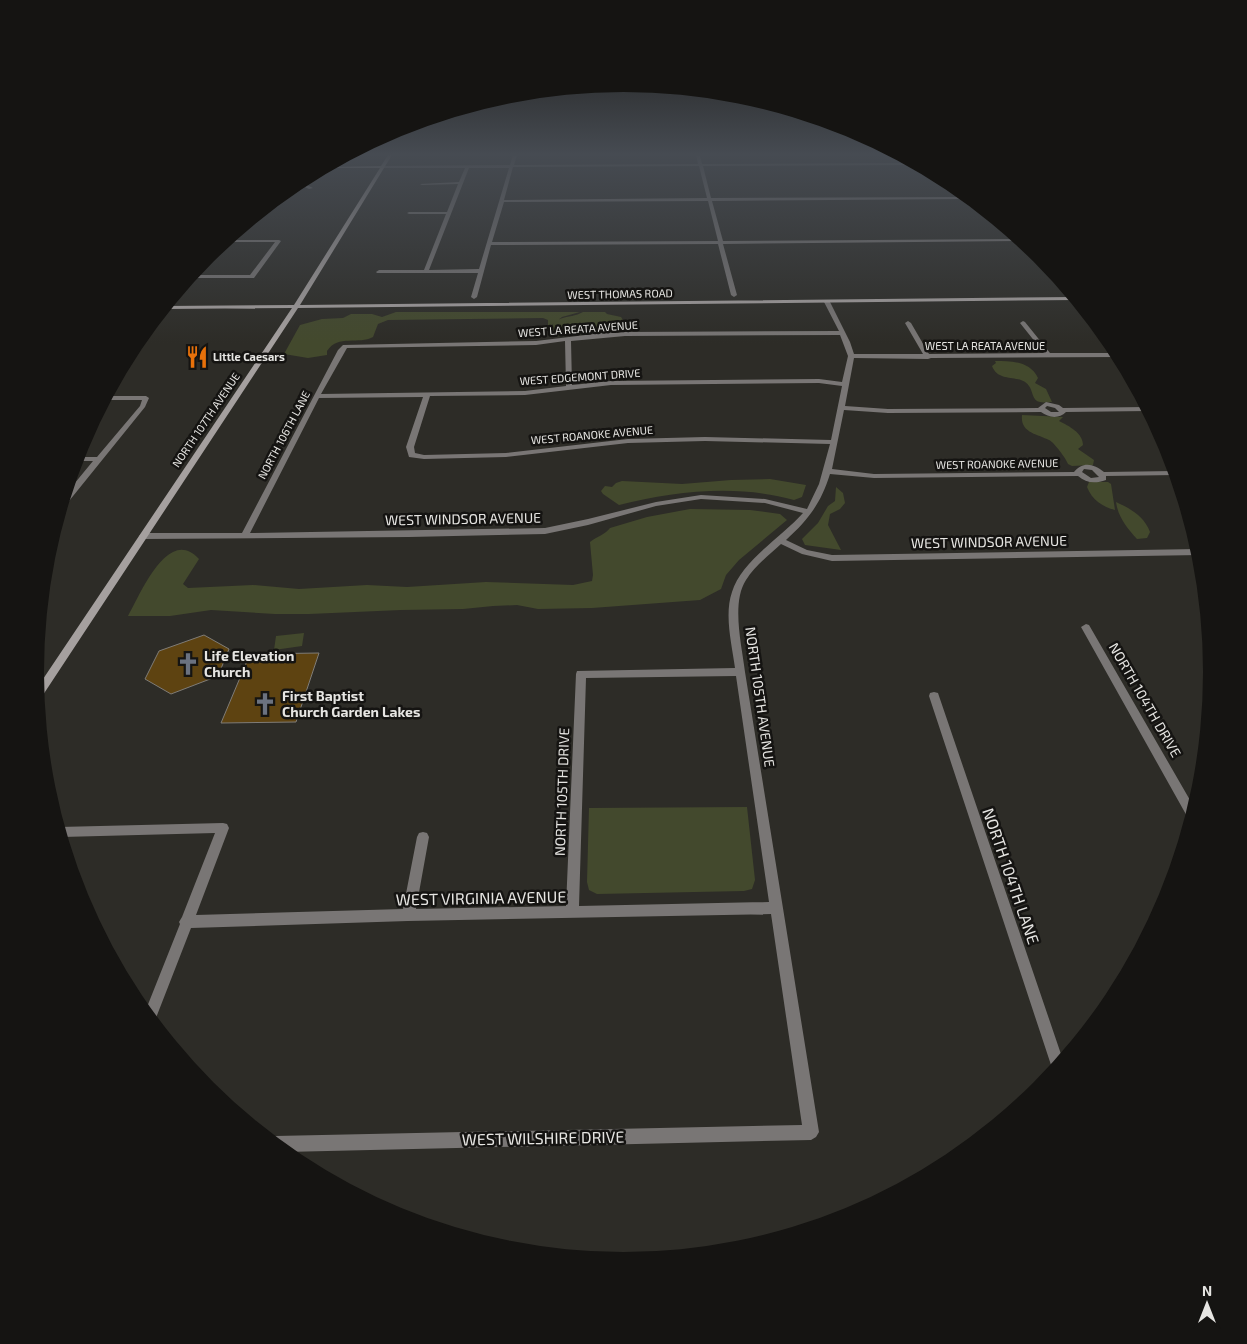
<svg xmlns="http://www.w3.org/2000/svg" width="1247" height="1344" viewBox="0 0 1247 1344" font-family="'Exo 2',sans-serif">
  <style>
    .green { fill: #43492d }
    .building { fill: #5e4311; stroke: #7f7c77 }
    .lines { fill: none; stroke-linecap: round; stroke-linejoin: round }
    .street { fill: #797675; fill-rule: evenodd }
    .secondary { fill: #a5a09f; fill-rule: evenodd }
    .labels { text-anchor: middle; stroke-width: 5; stroke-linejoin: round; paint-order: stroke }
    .far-street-label { font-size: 11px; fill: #e6e5e2; stroke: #151412 }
    .far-poi-label { font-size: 11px; font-weight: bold; fill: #e6e5e2; stroke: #151412; text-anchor: start }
    .street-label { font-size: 14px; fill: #e6e5e2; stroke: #151412 }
    .poi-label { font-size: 14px; font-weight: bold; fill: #e6e5e2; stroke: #151412; text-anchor: start }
    .near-street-label { font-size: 16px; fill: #e6e5e2; stroke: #151412 }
  </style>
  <rect width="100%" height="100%" fill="#2d2c27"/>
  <path class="green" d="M396,312H580L562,317L549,327L548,325V320L543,318L388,320L378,324L373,337C359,345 338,334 327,351V355L308,358L284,354L300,325L322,319L343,318L351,314H372L382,317Z
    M583,312H605L607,314L621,317L623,320L619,325L613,326L615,331L550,337C550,313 569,320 583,312Z
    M995,361C1011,361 1030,361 1038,378L1035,383L1046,389L1052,402C1049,402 1043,403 1040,402C1032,401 1033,391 1029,386C1020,373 999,384 992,366L996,363Z
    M1022,415L1063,417L1059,421C1069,426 1083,433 1083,445L1078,449L1094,460L1093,465L1072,466L1068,464C1067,460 1054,442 1049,440C1038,434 1020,433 1022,415Z
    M770,479L806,485L802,497L794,500C737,484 675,491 619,505L603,494L601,491L605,486L612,487L616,483L622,481L682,484L731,480Z
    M1089,482H1108L1111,484L1115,510C1103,507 1092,500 1087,487Z
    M836,487L843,493L845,503L840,509L830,514L828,525L841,550L805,545L802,539L818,523L828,506L835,501Z
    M1116,502C1131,509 1144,516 1150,532L1147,538L1137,539C1127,528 1118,517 1116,502Z
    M690,509L750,510L780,514L787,520L739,560L726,575L721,589L700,600L592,608L538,609L517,605L493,606L463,609L401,610L309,614H275L211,610L170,616H128C140,595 168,525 199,559L183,584L188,588L253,585L299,589L367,585L407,587L486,582L573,585L592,581L593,575L590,542C596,537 606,534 610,528L647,517Z
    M304,633L302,646L274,650L276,636Z
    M747,807L755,880L752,889L744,891L597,894L589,890L587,882L589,808Z"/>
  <path class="building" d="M204,635L229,649L218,676L171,694L145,679L159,651Z
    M319,653L296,722L221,723L250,654Z"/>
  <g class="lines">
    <path class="street" d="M513,155H517L514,165L698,164L696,155H700L702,164L913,163L917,165L703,166L711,198L968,197L970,199L712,201L723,241L1018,239L1022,241L723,244L737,295L734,297L731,295L718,244L491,245L477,297L474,299L471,297L478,273H377L376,272L379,270H424L446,214H409L407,213L409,212H447L458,184L422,185L420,184L459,182L465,168H382L381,166L510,165ZM699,166L707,198L504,200L513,167ZM469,168H509L479,269L429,270ZM708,201L718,241L492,242L504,202Z
      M299,181L313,188L309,189L296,183Z
      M227,240H279L281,241L254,278H189L191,275H250L275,242H224Z
      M827,300L830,302L850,342L854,354H923L905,323L908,321L911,323L929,354L1044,353L1020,323L1023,321L1025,322L1050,353H1117L1119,357L931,358L928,359L854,358L845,406L888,409L1038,408L1046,402L1059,405L1063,408L1146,407L1148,411L1066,412C1059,419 1049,418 1041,412L888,413L844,410L832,469L874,474L1074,472C1083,461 1094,464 1104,472L1174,471L1176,475L1106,476V480C1095,484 1086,483 1078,476L874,478L830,474C821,503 809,519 786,540L807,550L832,555L1198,549L1200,555L832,561L802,554L781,544C769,555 755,566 746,580C731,603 742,646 745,672L819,1132L816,1137L811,1140L285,1152L270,1139L275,1136L802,1125L771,914L408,921L191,928L154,1023L145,1012L180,924L179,922L182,917L215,833L62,837L59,827L223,823L227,824L229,828L196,915L403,909L417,837L419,833L423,832L427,833L429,837L416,909L566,906L576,674L577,671L735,668C732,645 724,615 732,592C741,561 782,537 803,513L765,503L701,499L656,506L588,525L545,534L409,537L143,539L139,536L143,533H242L338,350L343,345L536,341L602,333L625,332L839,331L824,302ZM840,335L848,356L842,382L819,379L611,381L572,385L571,341L625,336ZM565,341L566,386L525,391L321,394L347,348L536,345ZM819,383L842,386L831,440L705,437L628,439L506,453L424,455L415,453L414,447L430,396L525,395L611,385ZM423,397L406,447L409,457L424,459L506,457L628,443L705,441L830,444L819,484L807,509L765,499L701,495L656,502L588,519L545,528L250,533L319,398ZM1047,406L1055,408L1059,412H1051L1045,408ZM1084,469L1092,470L1099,477L1091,478L1082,472ZM736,676L769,902L579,906L586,678Z
      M107,396H146L149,398L145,407L65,506H62L65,495L93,461H75L77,457H97L140,406L142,400H105Z
      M1086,624L1089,625L1194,807L1191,819L1188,818L1081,627Z
      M934,692L938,693L939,696L1063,1060L1053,1071L929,696L930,693Z"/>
    <path class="secondary" d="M388,155H392L300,305L1074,297L1076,300L298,308L41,698L38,699L37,688L292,308L163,309L166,306L294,305L380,168H323L326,167L381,166Z"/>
  </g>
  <linearGradient id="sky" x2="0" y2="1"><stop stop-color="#191815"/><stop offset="0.45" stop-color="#464b52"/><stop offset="1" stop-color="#464b52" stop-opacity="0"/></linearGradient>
  <rect width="1247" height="343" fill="url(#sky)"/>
  <defs>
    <symbol id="restaurant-bare" viewBox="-9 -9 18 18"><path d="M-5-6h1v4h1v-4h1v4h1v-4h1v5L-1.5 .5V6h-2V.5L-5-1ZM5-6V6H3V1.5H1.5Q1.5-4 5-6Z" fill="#e8710a" stroke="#151412" stroke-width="2.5" paint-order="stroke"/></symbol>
    <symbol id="church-bare" viewBox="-9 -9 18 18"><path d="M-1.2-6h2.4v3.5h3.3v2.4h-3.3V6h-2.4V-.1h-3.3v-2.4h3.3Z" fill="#6b7280" stroke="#151412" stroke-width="2.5" paint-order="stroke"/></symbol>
  </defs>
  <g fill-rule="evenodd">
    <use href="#restaurant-bare" x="181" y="341" width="32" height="32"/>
    <use href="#church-bare" x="172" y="648" width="32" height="32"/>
    <use href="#church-bare" x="249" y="688" width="32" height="32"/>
  </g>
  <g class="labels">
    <g class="far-street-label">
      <text transform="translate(620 294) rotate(-1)" y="4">WEST THOMAS ROAD</text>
      <text transform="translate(578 329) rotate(-4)" y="4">WEST LA REATA AVENUE</text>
      <text x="985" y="350">WEST LA REATA AVENUE</text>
      <text transform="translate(580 377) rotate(-4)" y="4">WEST EDGEMONT DRIVE</text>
      <text transform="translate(206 420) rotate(-56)" y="4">NORTH 107TH AVENUE</text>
      <text transform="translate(284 435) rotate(-62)" y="4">NORTH 106TH LANE</text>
      <text transform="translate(592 435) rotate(-5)" y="4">WEST ROANOKE AVENUE</text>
      <text transform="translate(997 464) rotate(-1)" y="4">WEST ROANOKE AVENUE</text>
    </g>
    <g class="far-poi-label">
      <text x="213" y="361">Little Caesars</text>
    </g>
    <g class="street-label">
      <text transform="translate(463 519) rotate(-1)" y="5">WEST WINDSOR AVENUE</text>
      <text transform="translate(989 542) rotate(-1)" y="5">WEST WINDSOR AVENUE</text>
      <text transform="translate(760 697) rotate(82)" y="5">NORTH 105TH AVENUE</text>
      <text transform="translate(1145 700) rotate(60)" y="5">NORTH 104TH DRIVE</text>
      <text transform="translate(562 792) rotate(-88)" y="5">NORTH 105TH DRIVE</text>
    </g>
    <g class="poi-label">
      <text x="204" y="661">Life Elevation<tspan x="204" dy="16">Church</tspan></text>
      <text x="282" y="701">First Baptist<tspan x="282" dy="16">Church Garden Lakes</tspan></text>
    </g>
    <g class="near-street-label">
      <text transform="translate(1011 876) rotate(71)" y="6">NORTH 104TH LANE</text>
      <text transform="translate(481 898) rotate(-1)" y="6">WEST VIRGINIA AVENUE</text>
      <text transform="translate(543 1138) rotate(-1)" y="6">WEST WILSHIRE DRIVE</text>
    </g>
  </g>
  <path d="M0 0H1247V1344H0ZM623 92H624A579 579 0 0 1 1203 671V673A579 579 0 0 1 624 1252H623A579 579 0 0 1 44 673V671A579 579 0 0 1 623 92Z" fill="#151412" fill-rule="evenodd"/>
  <g transform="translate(1207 1304)" stroke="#151412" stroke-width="4" paint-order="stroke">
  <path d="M0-4L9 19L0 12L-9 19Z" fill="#e6e5e2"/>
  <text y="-8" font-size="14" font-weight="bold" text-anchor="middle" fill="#e6e5e2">N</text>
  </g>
</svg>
